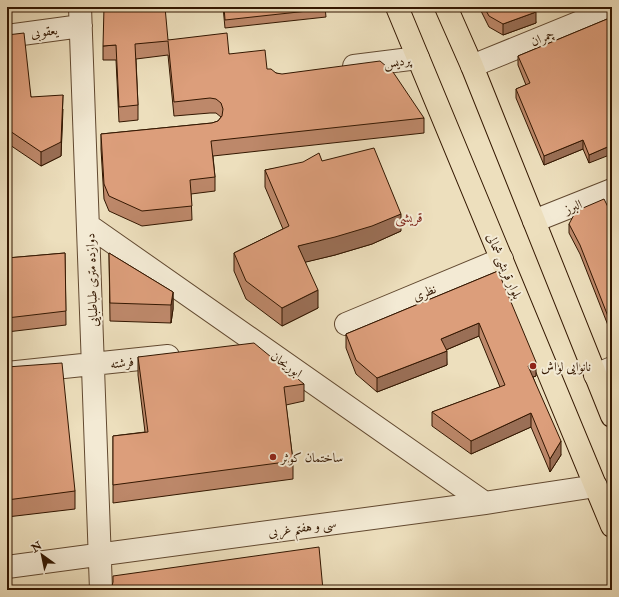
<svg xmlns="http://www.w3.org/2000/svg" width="619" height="597" viewBox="0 0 619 597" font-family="'IM FELL Double Pica',Amiri,serif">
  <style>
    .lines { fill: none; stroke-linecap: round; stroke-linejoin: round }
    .minor-casing { stroke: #624930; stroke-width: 24 }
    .major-casing { stroke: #331701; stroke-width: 24 }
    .minor { stroke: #f3ead4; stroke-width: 22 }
    .major { stroke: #eddfbd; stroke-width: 22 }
    .wall { fill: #bd886a; stroke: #331701 }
    .shaded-wall { fill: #9a6f56; stroke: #331701 }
    .building { fill: #dc9e7b; stroke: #331701 }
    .poi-dot { fill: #8f2418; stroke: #f3ead4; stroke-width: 1.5 }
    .labels { text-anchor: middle; stroke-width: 4; stroke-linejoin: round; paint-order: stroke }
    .street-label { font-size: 13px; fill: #331701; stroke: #f3ead4 }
    .poi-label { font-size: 13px; fill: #331701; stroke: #f3ead4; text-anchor: start }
    .neighbourhood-label { font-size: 14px; fill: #7a1f14; stroke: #f3ead4 }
  </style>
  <rect width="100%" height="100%" fill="#eddfbd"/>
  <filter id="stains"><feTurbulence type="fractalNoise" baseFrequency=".005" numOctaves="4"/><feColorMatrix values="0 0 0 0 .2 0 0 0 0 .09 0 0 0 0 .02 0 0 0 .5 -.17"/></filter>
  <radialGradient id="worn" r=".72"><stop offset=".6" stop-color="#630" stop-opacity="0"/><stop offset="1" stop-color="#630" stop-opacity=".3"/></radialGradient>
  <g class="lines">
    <defs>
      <path id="minor" d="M80,7L101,590
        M7,36L81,26
        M354,66L418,58
        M472,66L612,9
        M534,221L612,190
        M88,225L485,503
        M346,324L502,259
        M7,373L168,356
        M595,375L612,368
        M7,567L485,503L596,486"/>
      <path id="major" d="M397,7L612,526
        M446,7L472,66L612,416"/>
    </defs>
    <use href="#minor" class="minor-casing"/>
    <use href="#major" class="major-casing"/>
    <use href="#minor" class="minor"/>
    <use href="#major" class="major"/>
  </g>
  <path class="wall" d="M7,7H49L7,12Z
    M223,7H325L326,17L225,28Z
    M479,7H533L536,23L503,35L489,27Z
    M612,17L589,163L583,149L544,165L516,98V89L526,85L518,65V56Z
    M7,35L31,97L63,109L61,156L41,166L7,143Z
    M168,40L229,54L276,73L424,118V133L213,156L215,177V191L191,194L192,220L142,226L109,211L104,199L101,149V134L212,123L218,121L221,117L216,113H210L174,116L168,55L136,59L138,105V120L119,122L116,60H103V46Z
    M322,161L401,231L372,244L335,255L305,262L318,308L282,326L246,299L234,271V253L283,229L265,187V170Z
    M612,205V333H611L580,254L569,233V224Z
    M65,253L66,325L7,332V258Z
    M109,253L173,292V309L171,323L110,321Z
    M498,271L536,376L533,377L561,455L550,472L531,427L471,454L432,426V412L500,387L479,336L446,350L447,365L377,392L356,374L346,348V334Z
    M138,357L304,384V401L286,405L293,461V479L113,503V436L145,432L138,375Z
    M7,367L75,491V509L7,517Z"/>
  <path class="shaded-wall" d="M536,12V23L503,35V24Z
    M63,95L61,156L41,166V152Z
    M583,140V149L544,165V156Z
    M612,145V154L589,163V155Z
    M401,214V231L372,244L335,255L298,264V246Z
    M318,290V308L282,326V308Z
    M173,292V309L171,323V305Z
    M479,323V336L441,352V339Z
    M447,351V365L377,392V378Z
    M536,362V376L528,379V366Z
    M531,413V427L471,454V441Z
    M561,441V455L550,472V459Z"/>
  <path class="building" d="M104,7H165L168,40L227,33L229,54L265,50L267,69H271L276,73L282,74L380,61L393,72L424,118L211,141L215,177L190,180L192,206L142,211L109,196L104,184L101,134L212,123L218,121L222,116L223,109L221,103L216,99L210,98L174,102L168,41L135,44L138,105L119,107L116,45L103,46Z
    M224,7H325L326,9L225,20Z
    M484,7H533L536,12L503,24L489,16Z
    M612,17V145L589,155L583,140L544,156L516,89L530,83L518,56Z
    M24,33L31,97L63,95L61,142L41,152L7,129V35Z
    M374,148L401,214L372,226L335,237L298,246L318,290L282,308L246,281L234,253L289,226L265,170L303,162L319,153L322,161Z
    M604,199L608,207L612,205V324H611L580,245L569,224L576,211Z
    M65,253L66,311L7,318V258Z
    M109,253L173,292L171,305L110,303Z
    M498,271L536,362L528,366L561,441L550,459L531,413L471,441L432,412L505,385L479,323L441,339L447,351L377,378L356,360L346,334Z
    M254,343L304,384L284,387L293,461L113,485V436L148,432L138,357Z
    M62,363L75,491L7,500V367Z
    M319,547L323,590H111L113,582V576Z"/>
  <g class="poi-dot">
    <circle cx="533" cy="366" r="4"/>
    <circle cx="273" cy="457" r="4"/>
  </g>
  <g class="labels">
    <g class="street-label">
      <text transform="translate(44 31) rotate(-8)" y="5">یعقوبی</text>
      <text transform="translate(542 37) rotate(-22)" y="5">چمران</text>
      <text transform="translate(397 61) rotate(-8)" y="5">پردیس</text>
      <text transform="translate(573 206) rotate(-21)" y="5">البرز</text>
      <text transform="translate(505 266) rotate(67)" y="5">بلوار قریشی شمالی</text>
      <text transform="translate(91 280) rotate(-92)" y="5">دوازده متری طباطبایی</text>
      <text transform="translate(424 292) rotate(-23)" y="5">نظری</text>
      <text transform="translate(122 362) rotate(-7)" y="5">فرشته</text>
      <text transform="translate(287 364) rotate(35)" y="5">ابوریحان</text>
      <text transform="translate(302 527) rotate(-8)" y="5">سی و هفتم غربی</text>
    </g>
    <g class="poi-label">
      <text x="541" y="371">نانوایی لواش</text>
      <text x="281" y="462">ساختمان کوثر</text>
    </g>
    <g class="neighbourhood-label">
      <text x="409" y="222">قریشی</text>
    </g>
  </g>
  <rect width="619" height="597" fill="none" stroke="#eddfbd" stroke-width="24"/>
  <rect x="8" y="8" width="603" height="581" fill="none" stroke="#331701" stroke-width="2"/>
  <rect x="12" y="12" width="595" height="573" fill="none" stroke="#331701"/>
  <g transform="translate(42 555) rotate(327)" stroke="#f3ead4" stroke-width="3" paint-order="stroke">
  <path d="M0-3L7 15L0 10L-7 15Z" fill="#331701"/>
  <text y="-6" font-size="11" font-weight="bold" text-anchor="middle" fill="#331701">N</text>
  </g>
  <rect width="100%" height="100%" filter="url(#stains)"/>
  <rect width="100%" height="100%" fill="url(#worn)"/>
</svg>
